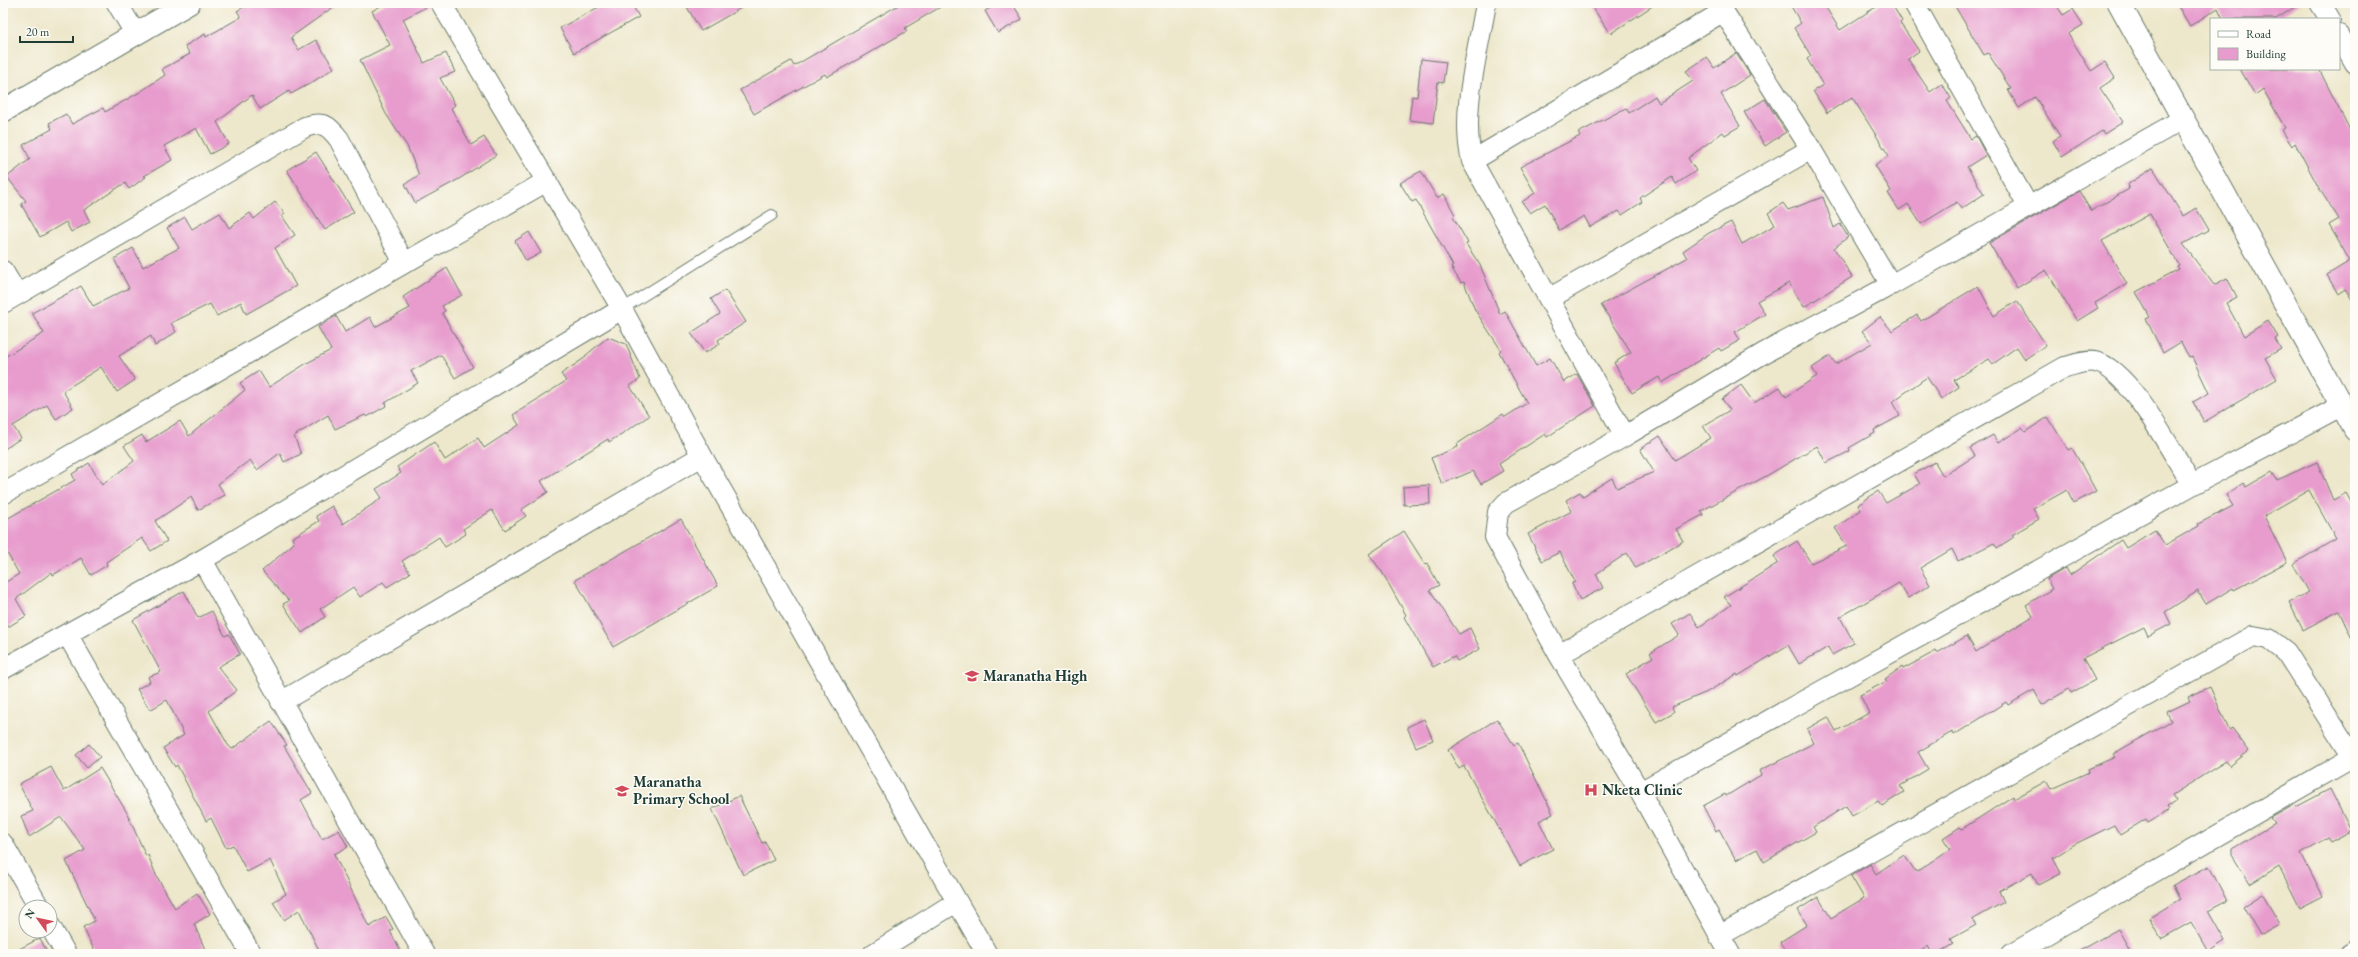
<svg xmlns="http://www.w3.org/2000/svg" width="2358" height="957" viewBox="0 0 2358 957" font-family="'EB Garamond',serif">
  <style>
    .building { fill: #e79ccd }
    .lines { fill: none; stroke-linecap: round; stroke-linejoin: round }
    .service-casing { stroke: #677869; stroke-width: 12 }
    .minor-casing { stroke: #677869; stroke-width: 22 }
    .tertiary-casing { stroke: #677869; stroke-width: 24 }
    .service { stroke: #fff; stroke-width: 10 }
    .minor { stroke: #fff; stroke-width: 20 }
    .tertiary { stroke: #fff; stroke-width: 22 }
    .labels { text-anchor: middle; stroke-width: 3; stroke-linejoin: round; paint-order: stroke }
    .poi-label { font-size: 15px; font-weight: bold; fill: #1f3d34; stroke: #fdfcf7; text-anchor: start }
  </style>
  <rect width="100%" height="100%" fill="#fdfcf7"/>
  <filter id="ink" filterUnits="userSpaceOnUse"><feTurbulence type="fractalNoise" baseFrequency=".025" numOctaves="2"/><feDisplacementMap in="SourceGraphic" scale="8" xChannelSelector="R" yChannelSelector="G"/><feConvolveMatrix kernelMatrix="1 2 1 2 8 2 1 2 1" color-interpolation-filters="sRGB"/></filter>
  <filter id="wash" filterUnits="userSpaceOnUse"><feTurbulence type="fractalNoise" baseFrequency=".012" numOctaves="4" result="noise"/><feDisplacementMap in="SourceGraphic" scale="16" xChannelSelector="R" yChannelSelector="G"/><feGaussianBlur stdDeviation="0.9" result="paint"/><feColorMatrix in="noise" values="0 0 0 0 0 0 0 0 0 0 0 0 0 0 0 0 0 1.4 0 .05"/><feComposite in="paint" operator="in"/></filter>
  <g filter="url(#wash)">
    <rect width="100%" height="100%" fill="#ede7cb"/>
    <g id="blocks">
      <path class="building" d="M250,3H339L291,37L298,50L316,40L334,68L311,83L291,94L289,91L260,109L252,95L217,122L229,144L210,154L196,128L164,146L172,160L144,176L146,177L129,189L125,183L84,210L90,222L71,232L66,222L40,237L21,204L26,201L7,177L30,159L23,145L52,129L49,123L66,114L72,124L103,108L105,112L140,92L165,75L162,69L190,54L185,46L205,34L206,37L241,17L237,11Z
        M386,3H430V5L403,19L424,63L446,53L455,72L440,78L455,105L451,108L471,145L484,137L496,155L459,179L415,203L405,184L419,175L407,146L386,114L360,60L390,45L372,11Z
        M606,3H631L639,17L574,53L560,28Z
        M695,3H750L701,31L687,7Z
        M902,3H947L905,28L907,31L827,77L825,74L754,114L740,90L791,61L794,66Z
        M999,3H1012L1022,19L998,33L985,11Z
        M1590,3H1657L1610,34Z
        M1789,3H1823L1840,30L1882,3H1891L1902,21L1900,23L1919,51L1908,59L1930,92L1942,84L1951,98L1947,101L1971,139L1976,136L1986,155L1967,167L1984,194L1961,209L1957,202L1921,224L1908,204L1899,210L1888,193L1891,191L1875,165L1889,156L1852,97L1827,113L1813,91L1823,85L1807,59L1811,56L1794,28L1801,23Z
        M1953,3H2055L2063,15L2073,9L2083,25L2068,34L2091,71L2105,62L2115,78L2100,88L2123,122L2104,134L2102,131L2062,157L2053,141L2060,136L2035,97L2019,108L2008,90L2011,89L1988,53L1984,55Z
        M2176,3H2301L2276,19H2223L2218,8L2190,26Z
        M1736,53L1750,75L1721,94L1740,126L1725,135L1723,132L1688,158L1696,171L1676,184L1672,177L1640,198L1642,202L1622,215L1619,211L1590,227L1584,216L1559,230L1545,204L1530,213L1522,202L1535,193L1520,167L1580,136L1578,133L1626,108L1629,113L1655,96L1659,103L1693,81L1686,71L1707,57L1714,68Z
        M1421,59L1446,62L1443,83L1438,82L1433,123L1409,120L1412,96L1417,97Z
        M2240,69H2319L2355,140V304L2345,289L2338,294L2327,275L2350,261L2329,225L2339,219L2320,190L2295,143L2292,146L2282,130L2285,128L2263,89L2255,95Z
        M1765,99L1786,132L1765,146L1744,112Z
        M316,152L354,212L325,230L287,170Z
        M2153,168L2183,216L2196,208L2209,230L2183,244L2214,285L2227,278L2237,297L2226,303L2244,336L2268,321L2278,337L2275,339L2281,349L2265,358L2277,379L2204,422L2193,402L2209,393L2192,357L2189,358L2181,342L2163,353L2146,319L2150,317L2136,292L2179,269L2177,266L2179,265L2150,214L2102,241L2127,284L2095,303L2098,308L2077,321L2046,270L2017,288L1989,243L2079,191L2091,211L2129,189L2127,185Z
        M1421,171L1437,198L1444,194L1455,215L1453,217L1468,243L1466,244L1480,265L1500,314L1505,311L1536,366L1550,358L1564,382L1577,374L1595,406L1547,437L1545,434L1499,464L1503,471L1481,484L1473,471L1442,484L1431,458L1458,447L1457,444L1503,414L1505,417L1527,403L1499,352L1501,350L1475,310L1464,282L1461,283L1451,267L1453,266L1416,200L1412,202L1400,183Z
        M1823,197L1834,228L1840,224L1848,237L1834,248L1852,277L1804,307L1789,283L1757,301L1765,314L1735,332L1740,340L1721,351L1719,348L1662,383L1659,377L1632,393L1614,363L1631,352L1601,305L1687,258L1683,251L1709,233L1731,222L1742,244L1775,225L1768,213L1783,203L1788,210Z
        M275,202L285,214L282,216L295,235L275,248L296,286L246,314L241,302L217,316L210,304L171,323L176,332L155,346L151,336L119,356L135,380L117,392L101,367L63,391L73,408L56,419L47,405L13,426L21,438L3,450V358L44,333L32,313L81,286L93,306L129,288L114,259L133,248L143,267L179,248L167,228L185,217L192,229L220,213L229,228L250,213L254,219Z
        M529,232L541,253L526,261L515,241Z
        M447,268L462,295L442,306L445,311L442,313L473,367L455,378L441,355L411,371L418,383L385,403L386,406L367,417L365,415L335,429L328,415L294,436L301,454L284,462L280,453L257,470L250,460L218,484L225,495L198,510L191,497L155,521L167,541L151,551L142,538L106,562L107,565L91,575L81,558L53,575L52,572L16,599L26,616L8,627L3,619V577L6,582L19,574L3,546V521L75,480L72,474L89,463L102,485L134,461L124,446L142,435L146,442L180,421L189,436L245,390L240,383L259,371L269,387L307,363L331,350L318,327L336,316L345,332L370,317L375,327L410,308L403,297Z
        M1978,286L1994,316L2017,301L2046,345L2025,359L2017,347L1993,364L1989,359L1954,380L1959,387L1941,399L1927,377L1892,402L1900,416L1874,430L1875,433L1849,448L1850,451L1826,463L1817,446L1768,475L1701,511L1703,515L1676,529L1683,541L1636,568L1627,553L1596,574L1603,588L1580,600L1572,583L1575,582L1560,552L1542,561L1528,534L1572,511L1566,500L1580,492L1583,496L1612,478L1617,488L1654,472L1640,449L1660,436L1675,460L1711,438L1703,426L1730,410L1722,399L1741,385L1754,403L1780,387L1786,397L1817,376L1812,368L1830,356L1836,364L1872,343L1862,331L1880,317L1892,331L1917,315L1921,321Z
        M725,290L746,322L718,340L720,344L705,353L691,333L720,314L711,299Z
        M608,337L626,344L640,379L630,386L649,416L609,442L608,439L541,481L548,492L521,510L526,516L505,530L492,510L463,529L466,534L445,547L439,537L402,561L410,573L387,587L383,582L360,597L353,587L320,609L325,617L302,633L283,604L289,601L262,571L294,543L292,538L319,521L316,516L332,506L343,524L382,498L376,489L401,473L397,467L434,442L445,460L478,438L484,448L519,425L513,415L566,381L561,374L586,357L585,356Z
        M2048,417L2068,450L2072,448L2096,491L2074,503L2067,490L2033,509L2039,519L2012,535L2014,537L1997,548L1994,543L1958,561L1952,549L1920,568L1930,585L1908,598L1899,583L1840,617L1854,643L1832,655L1828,647L1799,664L1788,645L1738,676L1737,674L1707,692L1672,707L1674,712L1656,722L1626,674L1653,657L1650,653L1679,635L1672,624L1690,613L1699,627L1731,605L1724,597L1778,563L1774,556L1797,541L1811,563L1847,546L1835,528L1861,510L1858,505L1878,491L1886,503L1920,484L1914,474L1935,462L1943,476L1975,456L1970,448L1993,435L1998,443L2022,428L2025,432Z
        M2317,462L2333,500L2346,493L2355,509V645L2339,611L2303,630L2289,602L2309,592L2293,564L2336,539L2309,490L2264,516L2287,562L2234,590L2233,588L2206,604L2198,591L2165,612L2171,624L2148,636L2144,627L2083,658L2095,680L2071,693L2069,689L2042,705L2034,690L2008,705L2006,702L1954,735L1952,732L1918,752L1928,769L1900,786L1904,792L1882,806L1878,801L1852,816L1846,806L1813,827L1816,832L1764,862L1757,849L1736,860L1719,829L1716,831L1703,806L1725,794L1726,796L1761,775L1759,771L1814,743L1807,729L1828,717L1836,731L1869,713L1860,695L1887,681L1885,679L1902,667L1903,669L1936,651L1937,653L1967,636L1976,652L2033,616L2026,605L2052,589L2047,579L2066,568L2070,575L2121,540L2126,548L2155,530L2165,545L2199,526L2198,524L2233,506L2226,495L2243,483L2246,487L2272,472L2277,480Z
        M1429,485L1430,504L1404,505L1403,487Z
        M681,519L718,586L613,647L575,580Z
        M1404,531L1425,564L1427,563L1439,585L1430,590L1459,634L1470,628L1480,649L1457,661L1454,656L1433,667L1404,617L1406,615L1382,572L1369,554Z
        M184,591L198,618L212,611L225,636L229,634L240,654L218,667L237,690L209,711L228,745L232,749L271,721L287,745L284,746L312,793L301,800L322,839L339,830L348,847L334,854L369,927L386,917L393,929L390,931L402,954H321L299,910L284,920L273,902L286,894L270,860L247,872L233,845L226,848L211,818L206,821L177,765L175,767L163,748L184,735L167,700L150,710L137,689L150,682L148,677L161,672L133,620Z
        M2210,687L2229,730L2232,728L2249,751L2230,766L2226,761L2172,795L2176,801L2168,806L2170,809L2148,822L2146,819L2120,835L2114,825L2075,844L2053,858L2061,873L2038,885L2032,873L1999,891L2004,902L1972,920L1976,925L1951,939L1954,944L1937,954H1932L1928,946L1917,954H1787L1780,942L1807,925L1798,910L1818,897L1831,918L1864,898L1851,876L1870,864L1876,874L1904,855L1916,872L1950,849L1943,838L1960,827L1962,829L2013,796L2014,799L2046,781L2051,789L2089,772L2088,769L2115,757L2113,754L2171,721L2167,712L2190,701L2188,697Z
        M1424,719L1433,740L1416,747L1407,727Z
        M1497,719L1514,745L1518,743L1553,814L1539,821L1553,849L1520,866L1464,766L1459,769L1448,750Z
        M89,744L100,757L87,768L76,755Z
        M51,767L64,791L100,768L126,811L146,856L148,855L156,875L175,908L197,893L210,914L194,924L207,954H96L83,927L95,921L66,861L85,850L61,817L29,837L21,816L33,811L19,784Z
        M2330,789L2351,831L2330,842L2327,838L2301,853L2323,896L2300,908L2279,866L2250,884L2232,855V849L2275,823L2271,818L2294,805L2296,807Z
        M739,796L762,843L765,842L774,860L743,875L712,809Z
        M2209,866L2227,901L2208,911L2225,941L2208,952L2191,922L2161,939L2149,918L2180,899L2173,885Z
        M2262,894L2280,924L2260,935L2243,906Z
        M2118,929L2132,954H2073Z
        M40,938L48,954H10Z"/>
    </g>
  </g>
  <g filter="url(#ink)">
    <use href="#blocks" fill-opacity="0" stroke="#677869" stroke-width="1"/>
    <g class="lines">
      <defs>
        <path id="service" d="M622,309L772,215"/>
        <path id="minor" d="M117,3L135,33
          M441,3L622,309L702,456L987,954
          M1486,3C1478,53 1460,112 1472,161L1625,436
          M1718,3L1811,149L1891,285
          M1914,3L2028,206
          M2320,3L2330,19
          M2339,35L2355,63
          M1472,161L1724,11
          M3,271L17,294
          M1550,298L1811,149
          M3,303L305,127C323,121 328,125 339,139L404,263
          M3,494L547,181
          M202,560L424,954
          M67,634L251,954
          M1559,655L2065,367C2074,365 2086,360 2095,362C2129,368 2174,456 2192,485
          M3,669L202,560L622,309
          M281,702L702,456
          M1640,792L2192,485L2341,406
          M3,844L39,907
          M50,926L66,954
          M1719,936L2253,636L2269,639L2286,652L2353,757
          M873,954L956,902
          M1730,954L1640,792L1559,655L1495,537L1498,512L1506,503L1625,436L1764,353L1891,285L2183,119
          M2012,954L2355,756
          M2350,954L2355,951"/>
        <path id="tertiary" d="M2119,3L2355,430
          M3,111L189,3"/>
      </defs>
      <use href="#service" class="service-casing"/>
      <use href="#minor" class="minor-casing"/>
      <use href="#tertiary" class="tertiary-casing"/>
      <use href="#service" class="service"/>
      <use href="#minor" class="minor"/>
      <use href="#tertiary" class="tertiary"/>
    </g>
  </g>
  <defs>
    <symbol id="school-bare" viewBox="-9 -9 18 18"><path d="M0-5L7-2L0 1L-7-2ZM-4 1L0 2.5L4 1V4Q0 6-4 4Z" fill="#d1495b" stroke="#fdfcf7" stroke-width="2.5" paint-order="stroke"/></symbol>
    <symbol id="hospital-bare" viewBox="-9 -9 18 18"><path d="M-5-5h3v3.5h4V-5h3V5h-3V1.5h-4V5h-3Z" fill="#d1495b" stroke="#fdfcf7" stroke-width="2.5" paint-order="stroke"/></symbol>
  </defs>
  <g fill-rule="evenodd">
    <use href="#school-bare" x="962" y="666" width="20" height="20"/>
    <use href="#hospital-bare" x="1581" y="780" width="20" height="20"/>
    <use href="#school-bare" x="612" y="781" width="20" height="20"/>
  </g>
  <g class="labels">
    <g class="poi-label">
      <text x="983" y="681">Maranatha High</text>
      <text x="633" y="787">Maranatha<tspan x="633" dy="17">Primary School</tspan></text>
      <text x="1602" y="795">Nketa Clinic</text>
    </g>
  </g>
  <rect width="2358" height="957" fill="none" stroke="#fdfcf7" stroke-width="16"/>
  <rect x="2210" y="18" width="130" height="52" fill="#fdfcf7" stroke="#a4b0a9"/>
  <rect x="2218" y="31" width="20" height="6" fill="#ffffff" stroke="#a4b0a9"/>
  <text x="2246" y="38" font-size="12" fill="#1f3d34">Road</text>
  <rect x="2218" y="48" width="20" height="12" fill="#e79ccd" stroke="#a4b0a9"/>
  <text x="2246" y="58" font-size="12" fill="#1f3d34">Building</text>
  <g transform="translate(38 919) rotate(303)"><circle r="19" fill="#fdfcf7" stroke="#a4b0a9"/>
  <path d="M0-3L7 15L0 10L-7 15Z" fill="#d1495b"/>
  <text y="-6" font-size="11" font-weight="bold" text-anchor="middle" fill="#1f3d34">N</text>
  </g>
  <path d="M20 36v6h53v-6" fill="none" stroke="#1f3d34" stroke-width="2"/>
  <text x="26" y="36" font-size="12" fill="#1f3d34" stroke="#fdfcf7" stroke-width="3" paint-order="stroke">20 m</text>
</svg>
